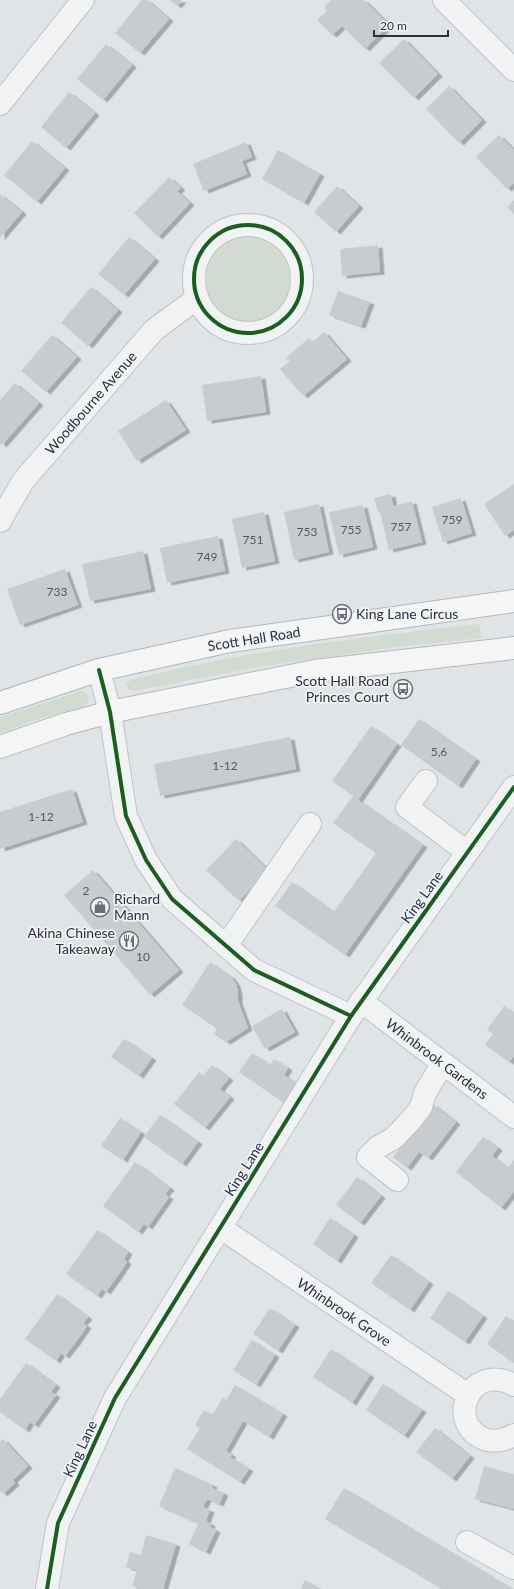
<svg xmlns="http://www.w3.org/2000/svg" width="514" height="1589" viewBox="0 0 514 1589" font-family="Lato,sans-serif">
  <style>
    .green { fill: #d2dbd2 }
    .building { fill: #c9cccf; filter: url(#shadow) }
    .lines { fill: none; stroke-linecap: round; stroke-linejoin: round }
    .minor-casing { stroke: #bfc2c5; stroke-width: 24 }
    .highway-casing { stroke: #b3b7bc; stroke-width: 24 }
    .minor { stroke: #f1f2f3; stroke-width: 22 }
    .highway { stroke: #f5f5f6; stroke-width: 22 }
    .cycleway-casing { stroke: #eff2f7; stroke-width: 6 }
    .cycleway { stroke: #1b5e20; stroke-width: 4 }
    .labels { text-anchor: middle; stroke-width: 3.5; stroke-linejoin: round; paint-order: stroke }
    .number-label { font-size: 12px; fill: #515865 }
    .street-label { font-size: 14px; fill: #283141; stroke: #eff2f7 }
    .poi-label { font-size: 14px; fill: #283141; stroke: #eff2f7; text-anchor: start }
  </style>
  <defs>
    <filter id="shadow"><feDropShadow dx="4.5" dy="2.5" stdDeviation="0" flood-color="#0004"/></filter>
  </defs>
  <rect width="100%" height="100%" fill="#e1e4e7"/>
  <path class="green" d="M205 279a43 43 0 1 1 86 0a43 43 0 1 1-86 0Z
    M479,624L482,638L390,648L259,667L135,691C130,690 128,689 126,684L132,679C173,670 215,660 257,653C331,641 405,632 479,624Z
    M80,691L85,692L89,698L88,702L85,706L39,719L0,733V717Z"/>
  <path class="building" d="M142,0H147L169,19L140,53L115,33Z
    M170,0H182L177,6Z
    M331,0H364L389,25L365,49L342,26L332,35L317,20L327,11L324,7Z
    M404,39L438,74L414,98L379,63Z
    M106,44L132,65L103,100L77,79Z
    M449,86L482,120L459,143L426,109Z
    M69,92L95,113L66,148L41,127Z
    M499,135L514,150V183L507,189L476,157Z
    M32,141L65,168L37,202L4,175Z
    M246,142L252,157L242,161L247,174L204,191L193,164Z
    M278,150L320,174L304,203L262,179Z
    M169,177L181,188L177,191L190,203L158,237L134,213Z
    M337,186L359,206L336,232L314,212Z
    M0,194L22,212L0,238Z
    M514,200V214L507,207Z
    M129,237L155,259L124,295L98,274Z
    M378,245L380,272L342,276L340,249Z
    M91,287L118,310L88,346L61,323Z
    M338,291L370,302L361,326L329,315Z
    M324,332L347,359L303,396L280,369L290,361L286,358L309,338L313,342Z
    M52,335L77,357L46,392L21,371Z
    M261,376L266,412L207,421L202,385Z
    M15,383L39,403L2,445L0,443V400Z
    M166,400L186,430L137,461L118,431Z
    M514,484V530L505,536L484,504Z
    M391,494L393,506L412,501L422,542L389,550L380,512H378L374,498Z
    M461,498L472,533L443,542L432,507Z
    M319,504L329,552L294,560L284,512Z
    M363,505L373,547L339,555L329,512Z
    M264,512L275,561L242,568L232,519Z
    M218,536L225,571L167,583L160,548Z
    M143,551L151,589L90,601L82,564Z
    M65,569L78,605L20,625L7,589Z
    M419,719L476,759L458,786L401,745Z
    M371,726L397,744L358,800L423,845L345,955L275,906L292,882L334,912L376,853L333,823L353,796L332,781Z
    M290,737L296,769L160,796L154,764Z
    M72,789L83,822L0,849V812Z
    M236,839L268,870L239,901L206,870Z
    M93,870L179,970L150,995L64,895Z
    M210,962L231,977L236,984L238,992V1001L248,1028L226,1042L215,1035L216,1028L182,1005Z
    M504,1006L514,1013V1056L509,1062L485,1045L493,1034L487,1030Z
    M282,1009L295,1032L265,1049L252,1026Z
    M124,1039L152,1058L139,1076L111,1057Z
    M252,1053L270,1065L274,1059L288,1068L284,1075L297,1084L284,1103L239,1072Z
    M212,1065L229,1078L220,1089L230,1097L205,1128L174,1104L199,1072L203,1076Z
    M433,1104L456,1122L428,1158L419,1152L407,1168L393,1157Z
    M160,1115L198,1142L182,1164L144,1137Z
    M120,1118L141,1132L123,1160L101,1146Z
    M483,1137L498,1148L492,1156L508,1168L514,1160V1191L501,1208L456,1172Z
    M135,1162L170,1188L165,1194L169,1197L148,1227L144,1224L138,1232L103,1206Z
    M357,1177L381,1196L360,1223L336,1205Z
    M330,1218L354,1235L337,1261L313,1244Z
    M97,1230L128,1252L124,1259L127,1262L117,1277L106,1292L102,1289L97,1296L66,1274Z
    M391,1255L429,1282L410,1310L371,1283Z
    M448,1291L483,1316L465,1342L430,1318Z
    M57,1294L88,1317L83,1323L87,1326L76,1342L65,1356L61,1353L56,1361L25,1339Z
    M270,1308L295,1325L278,1351L253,1334Z
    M506,1316L514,1322V1363L487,1344Z
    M252,1340L275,1355L256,1385L233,1370Z
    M331,1349L370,1375L352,1403L313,1377Z
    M26,1363L56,1385L51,1392L56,1395L34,1425L30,1422L25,1430L0,1412V1399Z
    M383,1384L422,1410L404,1436L366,1410Z
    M235,1385L283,1414L269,1437L243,1421L226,1451L232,1455L230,1457L249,1469L240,1482L187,1449L200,1428L195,1425L204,1410L212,1415L223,1398L226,1400Z
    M435,1428L470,1456L452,1479L416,1452Z
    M3,1439L28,1466L13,1480L15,1483L3,1494L0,1491V1442Z
    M484,1466L514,1474V1509L475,1499Z
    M175,1468L213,1485L212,1488L224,1493L219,1504L207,1499L203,1507L210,1510L206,1521L211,1524L210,1527L216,1530L206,1552L189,1544L198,1523L159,1506Z
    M344,1488L513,1589H442L325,1519Z
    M146,1535L176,1544L163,1589H142L132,1586L137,1570L126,1567L130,1552L141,1555Z
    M305,1580L320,1589H300Z"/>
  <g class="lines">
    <defs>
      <path id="minor" d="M444,0L514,70
        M0,104L83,0
        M194 279a54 54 0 1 1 108 0a54 54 0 1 1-108 0Z
        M0,521L23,481L154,330L196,299
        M99,670L110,712L126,816L146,860L172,899L254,970L351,1016
        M426,781L407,807L467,852
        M226,946L310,824
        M361,1001L514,1117
        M397,1180L368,1157L378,1147L394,1138L411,1120L421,1107L425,1093L443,1063
        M221,1228L468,1395
        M514,1385C471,1361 444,1422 484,1439C495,1443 505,1440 514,1435
        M467,1542L514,1568
        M47,1589L58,1523L115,1398L351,1016L514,787"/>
      <path id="highway" d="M0,703L99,670L230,641L514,601
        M0,747L66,724L110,712L315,671L514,648"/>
    </defs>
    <use href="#minor" class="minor-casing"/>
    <use href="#highway" class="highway-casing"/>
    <use href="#minor" class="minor"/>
    <use href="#highway" class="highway"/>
    <defs>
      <path id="cycleway" d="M194 279a54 54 0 1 1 108 0a54 54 0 1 1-108 0Z
        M99,670L110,712L126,816L146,860L172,899L254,970L351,1016
        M47,1589L58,1523L115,1398L351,1016L514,787"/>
    </defs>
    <use href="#cycleway" class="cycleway-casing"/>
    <use href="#cycleway" class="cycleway"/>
  </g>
  <defs>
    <symbol id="bus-ring" viewBox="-11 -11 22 22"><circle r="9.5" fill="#eff2f7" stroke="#69707b" stroke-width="1.5"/><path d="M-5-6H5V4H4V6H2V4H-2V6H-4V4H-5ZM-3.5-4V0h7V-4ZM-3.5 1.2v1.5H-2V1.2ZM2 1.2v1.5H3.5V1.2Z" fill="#69707b"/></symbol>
    <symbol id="shop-ring" viewBox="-11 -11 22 22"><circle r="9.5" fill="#eff2f7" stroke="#69707b" stroke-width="1.5"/><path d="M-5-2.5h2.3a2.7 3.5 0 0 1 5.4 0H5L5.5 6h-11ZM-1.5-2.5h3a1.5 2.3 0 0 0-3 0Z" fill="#69707b"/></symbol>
    <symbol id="restaurant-ring" viewBox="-11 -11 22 22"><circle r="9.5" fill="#eff2f7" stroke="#69707b" stroke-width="1.5"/><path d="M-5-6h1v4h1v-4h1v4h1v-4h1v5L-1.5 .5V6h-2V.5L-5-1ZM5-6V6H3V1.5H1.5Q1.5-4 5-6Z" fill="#69707b"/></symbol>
  </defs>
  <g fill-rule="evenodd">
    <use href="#bus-ring" x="331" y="603" width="22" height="22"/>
    <use href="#bus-ring" x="392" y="678" width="22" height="22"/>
    <use href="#shop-ring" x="89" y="896" width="22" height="22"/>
    <use href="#restaurant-ring" x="118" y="930" width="22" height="22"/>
  </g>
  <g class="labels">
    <g class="number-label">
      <text x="452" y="524">759</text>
      <text x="401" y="531">757</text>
      <text x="351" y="534">755</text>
      <text x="307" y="536">753</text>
      <text x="253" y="544">751</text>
      <text x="207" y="561">749</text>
      <text x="57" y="596">733</text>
      <text x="439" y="756">5,6</text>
      <text x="225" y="770">1-12</text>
      <text x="41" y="821">1-12</text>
      <text x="86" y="895">2</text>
      <text x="143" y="961">10</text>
    </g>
    <g class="street-label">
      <text transform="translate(91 403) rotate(-49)" y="5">Woodbourne Avenue</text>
      <text transform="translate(254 639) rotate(-9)" y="5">Scott Hall Road</text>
      <text transform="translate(422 897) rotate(-54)" y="5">King Lane</text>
      <text transform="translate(437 1059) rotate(37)" y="5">Whinbrook Gardens</text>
      <text transform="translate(244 1169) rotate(-58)" y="5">King Lane</text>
      <text transform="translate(344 1312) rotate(34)" y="5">Whinbrook Grove</text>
      <text transform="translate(80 1449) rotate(-65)" y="5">King Lane</text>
    </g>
    <g class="poi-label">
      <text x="356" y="619">King Lane Circus</text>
      <text x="389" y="686" text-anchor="end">Scott Hall Road<tspan x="389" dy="16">Princes Court</tspan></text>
      <text x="114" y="904">Richard<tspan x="114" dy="16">Mann</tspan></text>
      <text x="115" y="938" text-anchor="end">Akina Chinese<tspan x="115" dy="16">Takeaway</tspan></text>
    </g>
  </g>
  <path d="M374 30v6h74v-6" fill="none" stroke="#283141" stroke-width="2"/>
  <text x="380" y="30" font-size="12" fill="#283141" stroke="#eff2f7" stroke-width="3" paint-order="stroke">20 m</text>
</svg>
